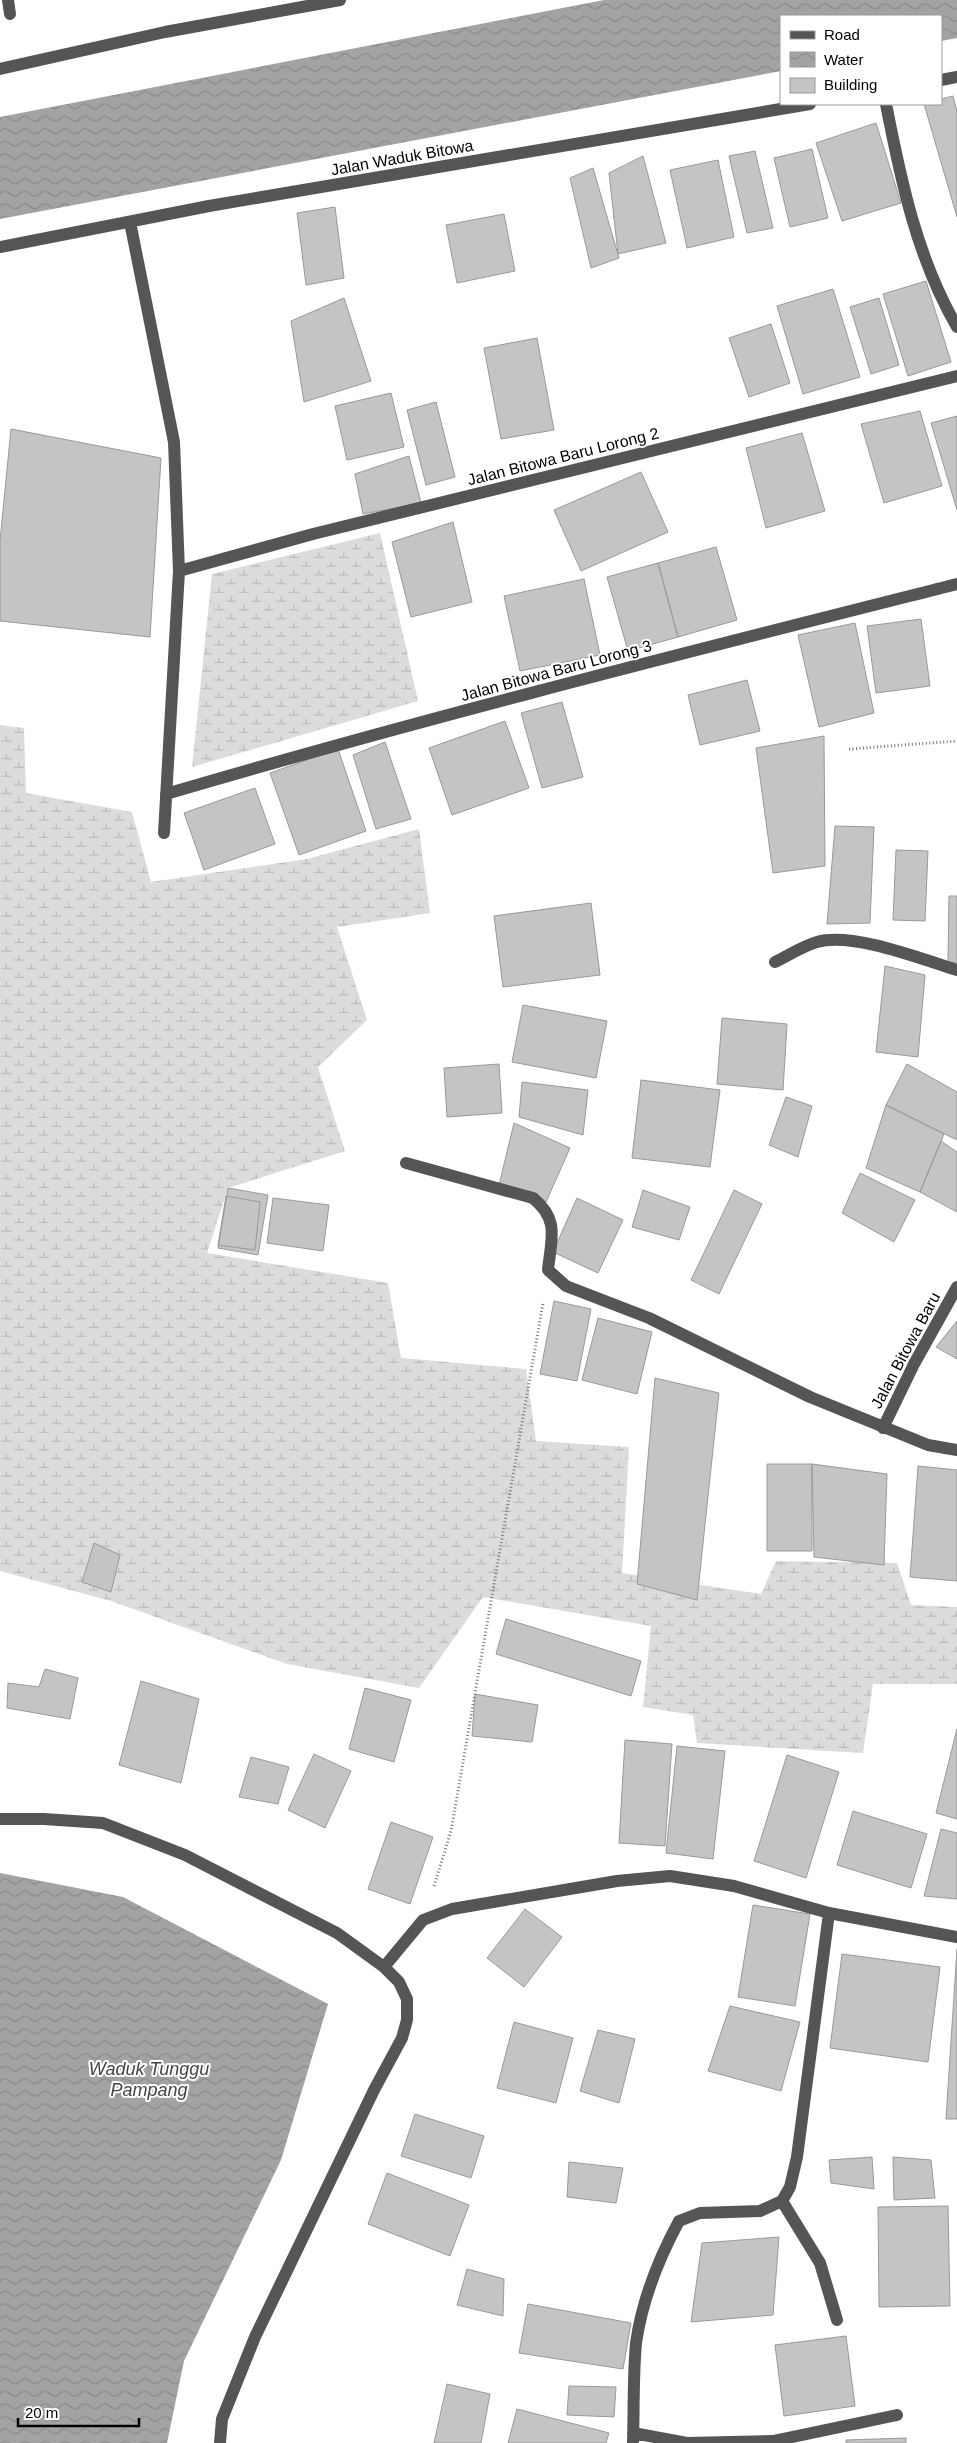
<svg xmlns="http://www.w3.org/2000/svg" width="957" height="2443" viewBox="0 0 957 2443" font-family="Helvetica,sans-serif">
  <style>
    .wetland { fill: url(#wetland-marsh) }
    .water { fill: url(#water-waves) }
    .building { fill: #c4c4c4; stroke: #999 }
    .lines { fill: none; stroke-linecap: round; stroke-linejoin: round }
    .path { stroke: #777; stroke-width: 3; stroke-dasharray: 1 2.5; stroke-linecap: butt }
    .minor { stroke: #555; stroke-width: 12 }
    .labels { text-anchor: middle; stroke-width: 4; stroke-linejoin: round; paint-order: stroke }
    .street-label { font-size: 16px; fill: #000; stroke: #fff }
    .water-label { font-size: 18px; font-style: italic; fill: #444; stroke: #fff }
  </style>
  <defs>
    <pattern id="wetland-marsh" width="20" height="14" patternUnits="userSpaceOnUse" patternTransform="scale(1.25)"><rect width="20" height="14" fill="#dcdcdc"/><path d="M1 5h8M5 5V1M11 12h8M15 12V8" fill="none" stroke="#bbb"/></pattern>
    <pattern id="water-waves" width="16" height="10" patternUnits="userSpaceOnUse" patternTransform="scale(1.25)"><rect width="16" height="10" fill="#a3a3a3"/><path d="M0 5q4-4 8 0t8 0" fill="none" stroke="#8b8b8b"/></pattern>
  </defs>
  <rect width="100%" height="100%" fill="#fff"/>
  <path class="wetland" d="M380,533L418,701L192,767L212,574Z
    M0,725L24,728L26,793L132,812L151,882L307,859L419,829L430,913L337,927L367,1020L318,1067L345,1151L228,1188L207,1253L388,1283L401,1358L526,1369L536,1441L629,1447L622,1573L761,1594L776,1561L897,1563L911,1605L957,1607V1684H873L863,1753L697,1743L693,1715L643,1707L651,1626L483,1597L419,1688L287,1664L111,1601L0,1571Z"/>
  <path class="water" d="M604,0H957V38L941,41V16H781V71L0,219V117Z
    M0,1873L123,1897L328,2004L281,2160L184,2361L167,2443H0Z"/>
  <path class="building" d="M953,96L957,111V217L924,104H941V99Z
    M876,123L901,203L842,221L816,143Z
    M812,149L828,218L790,227L774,158Z
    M755,151L773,228L747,233L729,156Z
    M643,156L666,243L618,254L609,173Z
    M718,160L734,237L687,248L670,170Z
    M593,168L619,258L591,268L570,178Z
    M335,207L344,278L306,285L297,213Z
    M504,214L515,271L457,283L446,225Z
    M926,281L951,362L908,376L883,294Z
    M833,289L860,377L803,394L777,306Z
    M344,298L371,381L304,402L291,321Z
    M879,298L899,365L871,374L850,307Z
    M771,324L790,383L749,397L729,338Z
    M537,338L554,430L501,439L484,348Z
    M391,393L404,447L347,460L335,406Z
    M436,402L455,477L426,485L407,410Z
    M920,411L942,486L884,503L861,424Z
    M957,416V510L931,423Z
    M11,429L161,458L150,637L0,621V541Z
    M802,433L825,511L766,528L746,448Z
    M409,456L421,503L363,514L355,474Z
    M641,472L668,532L581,571L554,510Z
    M453,522L472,602L411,617L392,542Z
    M716,547L737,620L678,637L658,563Z
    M658,563L678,637L628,651L607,577Z
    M584,579L600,655L520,671L504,596Z
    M921,619L930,686L876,693L867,626Z
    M855,623L874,713L819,727L798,635Z
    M747,680L760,731L700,745L688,695Z
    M562,702L583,777L542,788L521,713Z
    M505,721L529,788L452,815L429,748Z
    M824,736L825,866L773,873L756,748Z
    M385,742L411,819L376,829L353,755Z
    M338,749L366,831L299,855L270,773Z
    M255,788L275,844L204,870L184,813Z
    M835,826L874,827L870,923L827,924Z
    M896,850L928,851L925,921L893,920Z
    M949,896H957V963L948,962Z
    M591,903L600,975L503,987L494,916Z
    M885,966L925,975L918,1057L876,1052Z
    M523,1005L607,1021L596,1078L512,1062Z
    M722,1018L787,1024L783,1090L717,1084Z
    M499,1064L502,1113L447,1117L444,1068Z
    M907,1064L957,1092V1140L886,1105Z
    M641,1080L720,1090L710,1167L632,1158Z
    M522,1082L588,1090L583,1135L519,1117Z
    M786,1097L812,1106L798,1157L769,1145Z
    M886,1105L944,1134L920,1192L866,1168Z
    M514,1123L570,1148L546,1202L499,1185Z
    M941,1141L957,1152V1212L920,1192Z
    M860,1173L915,1200L894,1242L842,1213Z
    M228,1188L268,1195L258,1255L218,1248Z
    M643,1190L690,1207L679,1240L632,1227Z
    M734,1190L762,1204L719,1294L691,1280Z
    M226,1196L260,1202L255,1250L218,1245Z
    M273,1198L329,1205L323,1251L267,1243Z
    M577,1198L623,1220L598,1273L553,1252Z
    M554,1301L591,1309L577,1381L540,1374Z
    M598,1318L652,1332L637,1394L582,1380Z
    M957,1321V1359L936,1347Z
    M655,1378L719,1393L697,1600L637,1584Z
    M767,1464H812V1551H767Z
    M812,1464L887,1474L884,1565L814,1557Z
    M918,1466L957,1470V1581L910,1577Z
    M94,1543L120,1555L111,1592L82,1582Z
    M506,1619L641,1661L631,1696L496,1654Z
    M45,1669L78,1678L70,1719L7,1708L8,1683L39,1687Z
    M141,1681L199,1699L181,1783L119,1765Z
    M365,1688L411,1700L394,1762L349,1749Z
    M475,1694L538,1705L532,1742L472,1736Z
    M957,1729V1819L936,1813Z
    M625,1740L672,1744L665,1846L619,1843Z
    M677,1746L725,1751L713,1859L666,1853Z
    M314,1754L351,1771L325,1828L288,1810Z
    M787,1755L839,1772L806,1878L754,1861Z
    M251,1757L289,1767L278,1804L239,1797Z
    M853,1811L927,1834L911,1888L837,1865Z
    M391,1822L433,1837L410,1904L368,1889Z
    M941,1829L957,1833V1899L924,1896Z
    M753,1905L810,1914L795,2006L738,1997Z
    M525,1909L562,1937L524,1987L487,1958Z
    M957,1949V2119H946Z
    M842,1954L940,1967L928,2062L830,2048Z
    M730,2006L800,2022L781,2091L708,2071Z
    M514,2022L573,2038L556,2103L497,2088Z
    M598,2030L635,2039L619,2103L580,2091Z
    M415,2114L484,2136L471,2178L401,2156Z
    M872,2157L874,2189L831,2183L829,2160Z
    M893,2157L931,2160L935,2198L894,2200Z
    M569,2162L623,2168L616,2203L567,2197Z
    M387,2173L469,2205L450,2256L368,2224Z
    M948,2206L950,2306L879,2307L878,2207Z
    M779,2237L773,2315L691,2322L702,2243Z
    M467,2269L504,2279L503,2316L457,2305Z
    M528,2304L631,2323L623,2369L519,2353Z
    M846,2336L855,2406L784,2416L775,2345Z
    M447,2384L490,2394L481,2443H434Z
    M569,2386L616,2387L614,2417L567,2415Z
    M517,2409L609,2433L606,2443H508Z
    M906,2438V2443H846V2440Z"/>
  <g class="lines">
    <path class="path" d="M849,749L957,741
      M434,1886L451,1831L543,1303"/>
    <path class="minor" d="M8,0L10,14
      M0,69L165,32L340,0
      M941,80L957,77
      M886,104C901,181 917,258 957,327
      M130,222L174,442L179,571L164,833
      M0,247L209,206L810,104
      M179,571L313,534L957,376
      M166,794C428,717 692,651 957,584
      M775,962C789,955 803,946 817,942C853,932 921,959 957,970
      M406,1163L533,1198C560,1220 551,1239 548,1270L566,1286L649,1318L810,1397L928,1445L957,1450
      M883,1428L914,1364L957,1287
      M0,1819H44L103,1823L185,1855L337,1933L384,1967L399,1982L407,1999V2020L402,2038L374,2090L255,2337L222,2419L220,2443
      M384,1967L423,1920L452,1909L617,1881L670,1876L734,1886L829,1913L957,1937
      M782,2201L820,2263L837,2320
      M633,2433L687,2443L773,2441L897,2415
      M633,2443C634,2410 633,2376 636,2343C642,2301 659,2258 679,2221L700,2213L760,2211L782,2201L790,2187L797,2157L829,1913"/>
  </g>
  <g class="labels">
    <g class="street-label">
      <text transform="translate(402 157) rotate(-10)" y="6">Jalan Waduk Bitowa</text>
      <text transform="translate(563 456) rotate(-14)" y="6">Jalan Bitowa Baru Lorong 2</text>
      <text transform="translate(556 670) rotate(-15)" y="6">Jalan Bitowa Baru Lorong 3</text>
      <text transform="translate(905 1350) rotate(-62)" y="6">Jalan Bitowa Baru</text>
    </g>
    <g class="water-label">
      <text x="149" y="2075">Waduk Tunggu<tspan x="149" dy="21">Pampang</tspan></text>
    </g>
  </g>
  <rect x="780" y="15" width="162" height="90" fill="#ffffff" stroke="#999999"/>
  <rect x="790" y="31" width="25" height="8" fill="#555555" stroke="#999999"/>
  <text x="824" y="40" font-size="15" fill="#000000">Road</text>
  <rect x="790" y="52" width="25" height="15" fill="url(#water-waves)" stroke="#999999"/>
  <text x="824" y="65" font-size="15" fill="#000000">Water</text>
  <rect x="790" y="78" width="25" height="15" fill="#c4c4c4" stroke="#999999"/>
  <text x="824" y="90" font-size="15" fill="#000000">Building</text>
  <path d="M18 2418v8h121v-8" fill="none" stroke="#000000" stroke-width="2.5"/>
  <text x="25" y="2418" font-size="15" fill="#000000" stroke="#ffffff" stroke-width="4" paint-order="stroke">20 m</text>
</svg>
